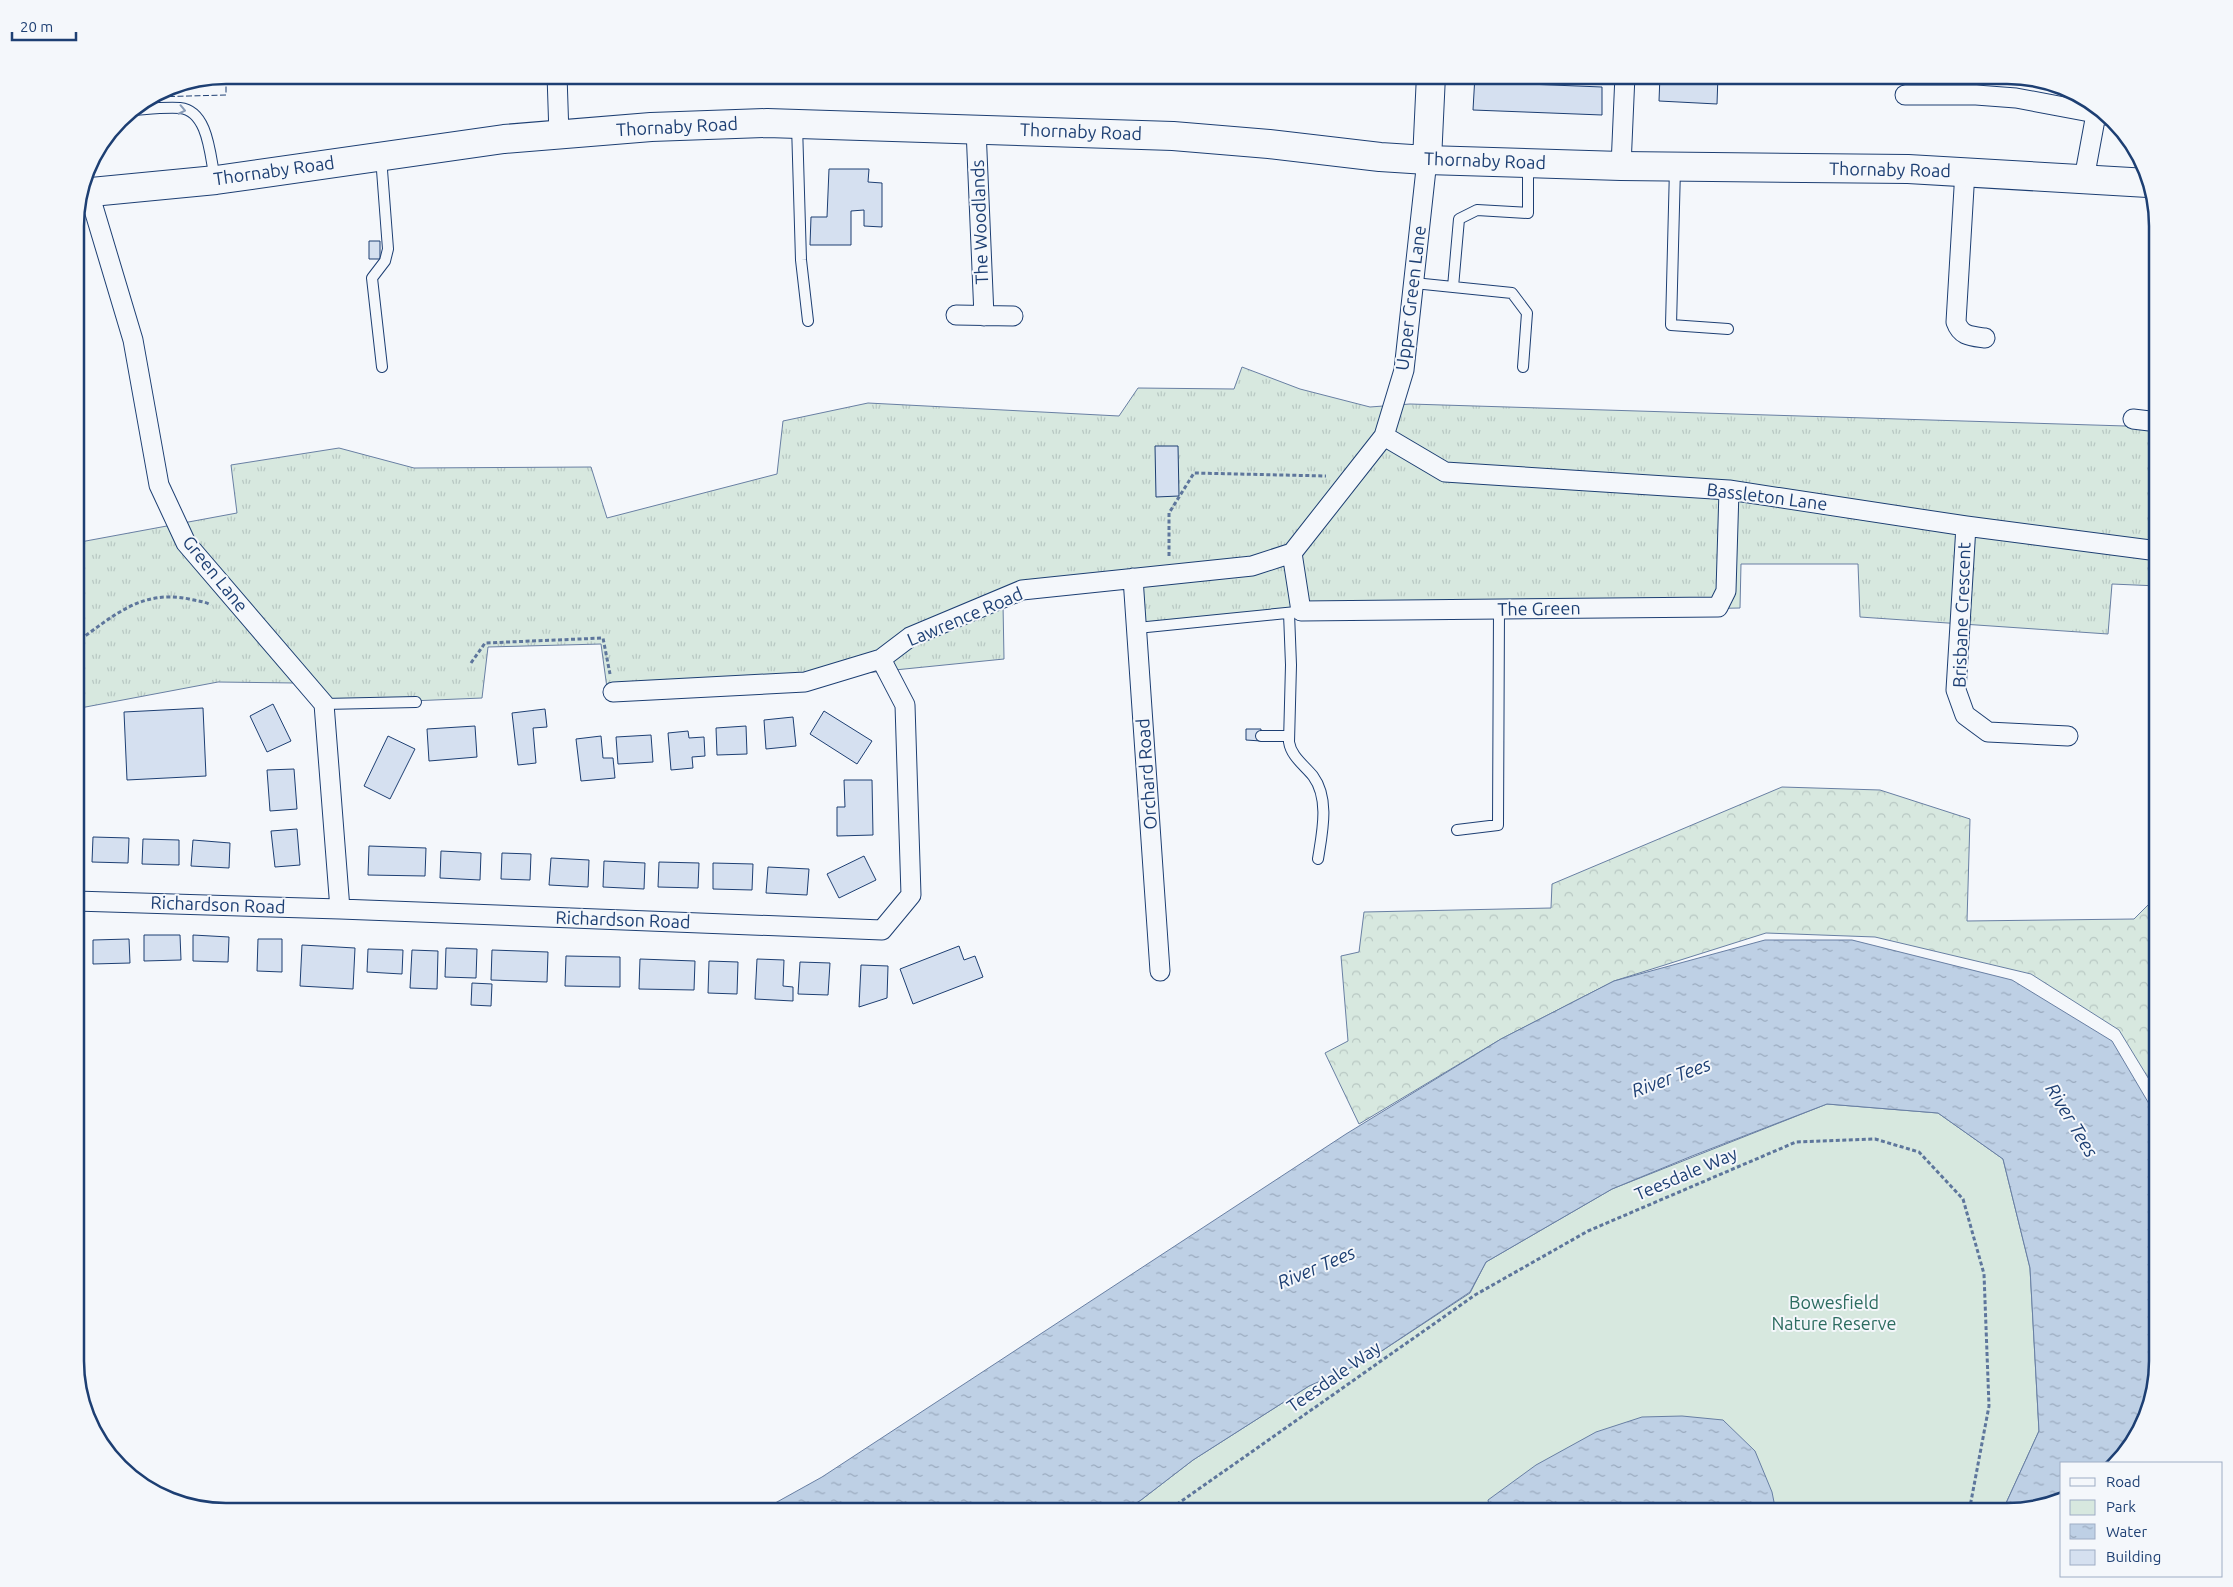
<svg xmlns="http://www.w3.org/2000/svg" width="2233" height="1587" viewBox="0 0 2233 1587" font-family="Ubuntu,sans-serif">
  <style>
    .grass { fill: url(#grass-tufts); stroke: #687fa3 }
    .forest { fill: url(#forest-crowns); stroke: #687fa3 }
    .green { fill: #d7e8df; stroke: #687fa3 }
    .water { fill: url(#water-ripples); stroke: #687fa3 }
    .building { fill: #d5e0f0; stroke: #1d3f73 }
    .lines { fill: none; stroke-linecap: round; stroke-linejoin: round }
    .lane-casing { stroke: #1d3f73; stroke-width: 12 }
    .street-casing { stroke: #1d3f73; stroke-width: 21 }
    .secondary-casing { stroke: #1d3f73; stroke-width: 30 }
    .path { stroke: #5e769c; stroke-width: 3; stroke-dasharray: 4 2.5; stroke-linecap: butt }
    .lane { stroke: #f4f7fb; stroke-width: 10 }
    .street { stroke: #f4f7fb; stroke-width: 19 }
    .secondary { stroke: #f4f7fb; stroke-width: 28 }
    .fence { stroke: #1d3f73; stroke-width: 1; stroke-dasharray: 6 2.5; stroke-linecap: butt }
    .oneway { stroke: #889bb7 }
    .labels { text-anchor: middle; stroke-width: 4; stroke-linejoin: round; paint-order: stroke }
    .street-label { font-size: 18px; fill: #1d3f73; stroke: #f4f7fb }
    .park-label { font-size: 18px; fill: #2c6c60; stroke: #f4f7fb }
    .water-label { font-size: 19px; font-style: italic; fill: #1d3f73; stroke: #f4f7fb }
    .rim { fill: none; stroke: #1d3f73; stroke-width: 2.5 }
  </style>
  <defs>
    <pattern id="grass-tufts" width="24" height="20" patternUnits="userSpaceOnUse" patternTransform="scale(1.25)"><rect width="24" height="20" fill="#d7e8df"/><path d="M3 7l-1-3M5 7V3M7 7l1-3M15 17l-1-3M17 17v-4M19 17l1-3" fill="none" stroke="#b8c8c3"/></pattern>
    <pattern id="forest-crowns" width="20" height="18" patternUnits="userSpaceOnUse" patternTransform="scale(1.25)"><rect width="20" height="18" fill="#d7e8df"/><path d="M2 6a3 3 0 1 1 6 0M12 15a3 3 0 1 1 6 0" fill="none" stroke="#b8c8c3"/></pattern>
    <pattern id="water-ripples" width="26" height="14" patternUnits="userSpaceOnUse" patternTransform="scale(1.25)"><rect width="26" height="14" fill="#bed0e5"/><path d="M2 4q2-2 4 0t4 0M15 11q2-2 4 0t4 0" fill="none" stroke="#9aaabe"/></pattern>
  </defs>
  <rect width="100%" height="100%" fill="#f4f7fb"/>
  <path class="grass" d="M1242,367L1300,389L1370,407L1410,404L2158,427V586L2112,584L2108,634L1860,617L1858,564H1741L1740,608L1302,616L1134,632L1130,585L1021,596L1003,604L1004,659L805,679L607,688L601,644L488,647L482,698L315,705L295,683L218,682L75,709V543L237,513L231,465L339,448L414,468L591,467L607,518L777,474L783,421L868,403L1119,416L1138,388L1234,389Z"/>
  <path class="forest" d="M1782,787L1880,790L1970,819L1967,921L2134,919L2153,900L2158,905V1094L2119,1030L2031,974L1875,937L1766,933L1614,981L1501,1039L1359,1124L1325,1053L1348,1041L1341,956L1359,952L1364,912L1551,908L1552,884Z"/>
  <path class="green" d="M1827,1104L1938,1113L2003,1159L2030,1268L2039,1431L2002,1512H1122L1141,1500L1193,1460L1309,1386L1368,1360L1470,1293L1486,1262L1612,1189Z"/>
  <path class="water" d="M1765,940H1852L2012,980L2112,1041L2158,1119V1362L2150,1409L2127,1453L2114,1463H2062V1499L2002,1512L2039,1431L2030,1268L2003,1159L1938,1113L1827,1104L1692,1156L1612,1189L1486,1262L1470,1292L1368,1360L1309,1386L1193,1460L1141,1500L1122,1512H759L822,1477L1346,1134L1501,1039L1614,981Z
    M1682,1416L1723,1420L1755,1451L1772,1492L1776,1512H1490L1488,1500L1536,1465L1596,1432L1642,1417Z"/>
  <path class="building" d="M1475,75H1502V83L1602,87V115L1473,110Z
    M1660,75H1718L1717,104L1659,101Z
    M829,169H869L868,182L882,183V227L864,226V210L851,211V245H810L811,217H827Z
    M369,241H380V259H369Z
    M1155,446H1178L1179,496L1156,497Z
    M273,704L291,741L267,752L250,716Z
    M203,708L206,776L127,780L124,712Z
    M545,709L547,727L533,728L536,763L518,765L512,713Z
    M824,711L872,741L857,764L810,734Z
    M793,717L796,746L766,749L764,720Z
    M475,726L477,757L429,761L427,729Z
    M746,726L747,754L717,755L716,728Z
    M1246,729H1261V741L1246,740Z
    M688,731L689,738L704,737L705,756L692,757L693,768L671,770L668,733Z
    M651,735L653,762L618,764L616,737Z
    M388,736L415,749L390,799L364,786Z
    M601,736L603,758H613L615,778L581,781L576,739Z
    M294,769L297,809L270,811L267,770Z
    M844,780H872L873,835L837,836V807H845Z
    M297,829L300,865L275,867L271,831Z
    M93,837L129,838L128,863L92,862Z
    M143,839L179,840V865L142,864Z
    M193,840L230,843L229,868L191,866Z
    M369,846L426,848L425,876L368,875Z
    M441,851L481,853L480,880L440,878Z
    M502,853L531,854L530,880L501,879Z
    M864,856L876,880L839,898L827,874Z
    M551,858L589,860L588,887L549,885Z
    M604,861L645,863L644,889L603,887Z
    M659,862L699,863L698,888L658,887Z
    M713,863L753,864L752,890L713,889Z
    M768,867L809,869L807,895L766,893Z
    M144,935H180L181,960L144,961Z
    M193,935L229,937L228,962L193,961Z
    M129,939L130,963L93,964V940Z
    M258,939H282V972L257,971Z
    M77,941L78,967H75V942Z
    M302,945L355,948L353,989L300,986Z
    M959,946L964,960L975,956L983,977L913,1004L900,969Z
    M446,948L477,949L476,978L445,977Z
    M368,949L403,950L402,974L367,972Z
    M412,950L438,951L437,989L410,988Z
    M492,950L548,952L547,982L491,980Z
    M566,956L620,957V987L565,986Z
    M640,959L695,961L694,990L639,989Z
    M757,959L784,960L783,986L793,987V1001L755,999Z
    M709,961L738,962L737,994L708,993Z
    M800,962L830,963L828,995L798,994Z
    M861,965L888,966L887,998L859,1007Z
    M472,983L492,984L491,1006L471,1005Z"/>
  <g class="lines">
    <defs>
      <path id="lane" d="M133,110C148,109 165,107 180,108C209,111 210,157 215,179
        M797,125L801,260L808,321
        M381,157L388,249L385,261L372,278L382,367
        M1675,168L1671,325L1728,329
        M86,171L89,192
        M1414,283L1512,293L1527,313L1523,367
        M1453,287L1459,219L1477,210L1528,213V163
        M1289,613L1291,665L1289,742C1291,756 1304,765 1313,776C1330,799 1322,833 1318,859
        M1137,628L1296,612
        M324,704L416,702
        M1261,736H1289
        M1457,830L1498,825L1499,609"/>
      <path id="street" d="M557,75L559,135
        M1905,95H1976L2016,98L2106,115
        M976,129L984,316
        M1621,166L1625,75
        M1965,171L1956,322C1961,336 1970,336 1985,338
        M2084,179L2096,114
        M89,193L133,340L159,485L186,543L324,704L340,909
        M956,315L1013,316
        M2133,419L2158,422
        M1384,436L1445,472L1729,490L1966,526L2158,551
        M1966,526L1956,690L1965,715L1988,732L2068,736
        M1292,553L1301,611L1718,607L1726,591L1729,490
        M1292,553L1384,436L1404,370L1427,160
        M1133,578L1160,971
        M613,692L805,682L881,659L910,637L1022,590L1252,566L1292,553
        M75,901L340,909L882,930L911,895L905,705L881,659"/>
      <path id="secondary" d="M1427,160L1431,75
        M81,193L216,180L504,139L651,127L767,123L1173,136L1269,144L1380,157L1427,160L1621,166L1908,169L2148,183"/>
    </defs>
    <use href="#lane" class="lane-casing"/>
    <use href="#street" class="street-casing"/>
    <use href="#secondary" class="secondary-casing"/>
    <path class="path" d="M1169,556V513L1194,473L1326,476
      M75,643C113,617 140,589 189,599C197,601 204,601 211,605
      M471,663L485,643L603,638L610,674
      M1166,1512L1475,1295L1588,1231L1796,1142L1875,1139L1919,1152L1963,1199L1984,1274L1989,1406L1969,1512"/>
    <use href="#lane" class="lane"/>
    <use href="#street" class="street"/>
    <use href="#secondary" class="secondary"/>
    <path class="fence" d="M152,97L226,95V75"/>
  </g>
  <defs><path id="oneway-chevron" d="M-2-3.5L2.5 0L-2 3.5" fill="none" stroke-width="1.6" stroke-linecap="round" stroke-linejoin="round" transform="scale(1.25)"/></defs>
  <use class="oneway" href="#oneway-chevron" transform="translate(182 110) rotate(12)"/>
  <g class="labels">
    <g class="street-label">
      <text transform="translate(677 127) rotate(-3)" y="6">Thornaby Road</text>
      <text transform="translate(1081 132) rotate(2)" y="6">Thornaby Road</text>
      <text transform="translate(1485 161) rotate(2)" y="6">Thornaby Road</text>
      <text transform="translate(1890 170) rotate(1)" y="6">Thornaby Road</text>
      <text transform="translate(274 171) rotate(-8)" y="6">Thornaby Road</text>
      <text transform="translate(980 222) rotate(-92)" y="6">The Woodlands</text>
      <text transform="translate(1411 298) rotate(-83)" y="6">Upper Green Lane</text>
      <text transform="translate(1767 497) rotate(7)" y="6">Bassleton Lane</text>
      <text transform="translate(215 574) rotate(51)" y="6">Green Lane</text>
      <text transform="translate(1539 609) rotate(-1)" y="6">The Green</text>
      <text transform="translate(1962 615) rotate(-88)" y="6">Brisbane Crescent</text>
      <text transform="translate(965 617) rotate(-23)" y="6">Lawrence Road</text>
      <text transform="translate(1147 774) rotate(-94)" y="6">Orchard Road</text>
      <text transform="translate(218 905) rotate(2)" y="6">Richardson Road</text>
      <text transform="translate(623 920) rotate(2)" y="6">Richardson Road</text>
      <text transform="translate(1686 1174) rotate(-23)" y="6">Teesdale Way</text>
      <text transform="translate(1334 1377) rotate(-35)" y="6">Teesdale Way</text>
    </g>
    <g class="park-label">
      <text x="1834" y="1309">Bowesfield<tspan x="1834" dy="21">Nature Reserve</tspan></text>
    </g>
    <g class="water-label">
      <text transform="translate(1671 1077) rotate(-20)" y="7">River Tees</text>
      <text transform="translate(2072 1120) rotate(59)" y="7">River Tees</text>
      <text transform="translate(1316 1267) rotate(-23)" y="7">River Tees</text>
    </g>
  </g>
  <path d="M0 0H2233V1587H0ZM226 84H2007A142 142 0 0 1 2149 226V1361A142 142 0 0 1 2007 1503H226A142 142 0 0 1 84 1361V226A142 142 0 0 1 226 84Z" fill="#f4f7fb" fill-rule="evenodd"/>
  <path class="rim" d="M226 84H2007A142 142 0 0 1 2149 226V1361A142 142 0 0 1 2007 1503H226A142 142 0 0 1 84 1361V226A142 142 0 0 1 226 84Z"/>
  <rect x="2060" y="1462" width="162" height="115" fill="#f4f7fb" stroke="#9eadc5"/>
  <rect x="2070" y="1478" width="25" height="8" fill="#f4f7fb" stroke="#9eadc5"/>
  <text x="2106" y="1487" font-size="15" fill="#1d3f73">Road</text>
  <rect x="2070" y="1500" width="25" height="15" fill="#d7e8df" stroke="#9eadc5"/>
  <text x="2106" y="1512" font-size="15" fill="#1d3f73">Park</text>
  <rect x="2070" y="1524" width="25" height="15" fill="url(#water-ripples)" stroke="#9eadc5"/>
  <text x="2106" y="1537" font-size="15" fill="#1d3f73">Water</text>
  <rect x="2070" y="1550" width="25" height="15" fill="#d5e0f0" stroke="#9eadc5"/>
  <text x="2106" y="1562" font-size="15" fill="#1d3f73">Building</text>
  <path d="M12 32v8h64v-8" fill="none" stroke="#1d3f73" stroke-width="2.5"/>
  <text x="20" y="32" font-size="15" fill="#1d3f73" stroke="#f4f7fb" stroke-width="4" paint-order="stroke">20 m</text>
</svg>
